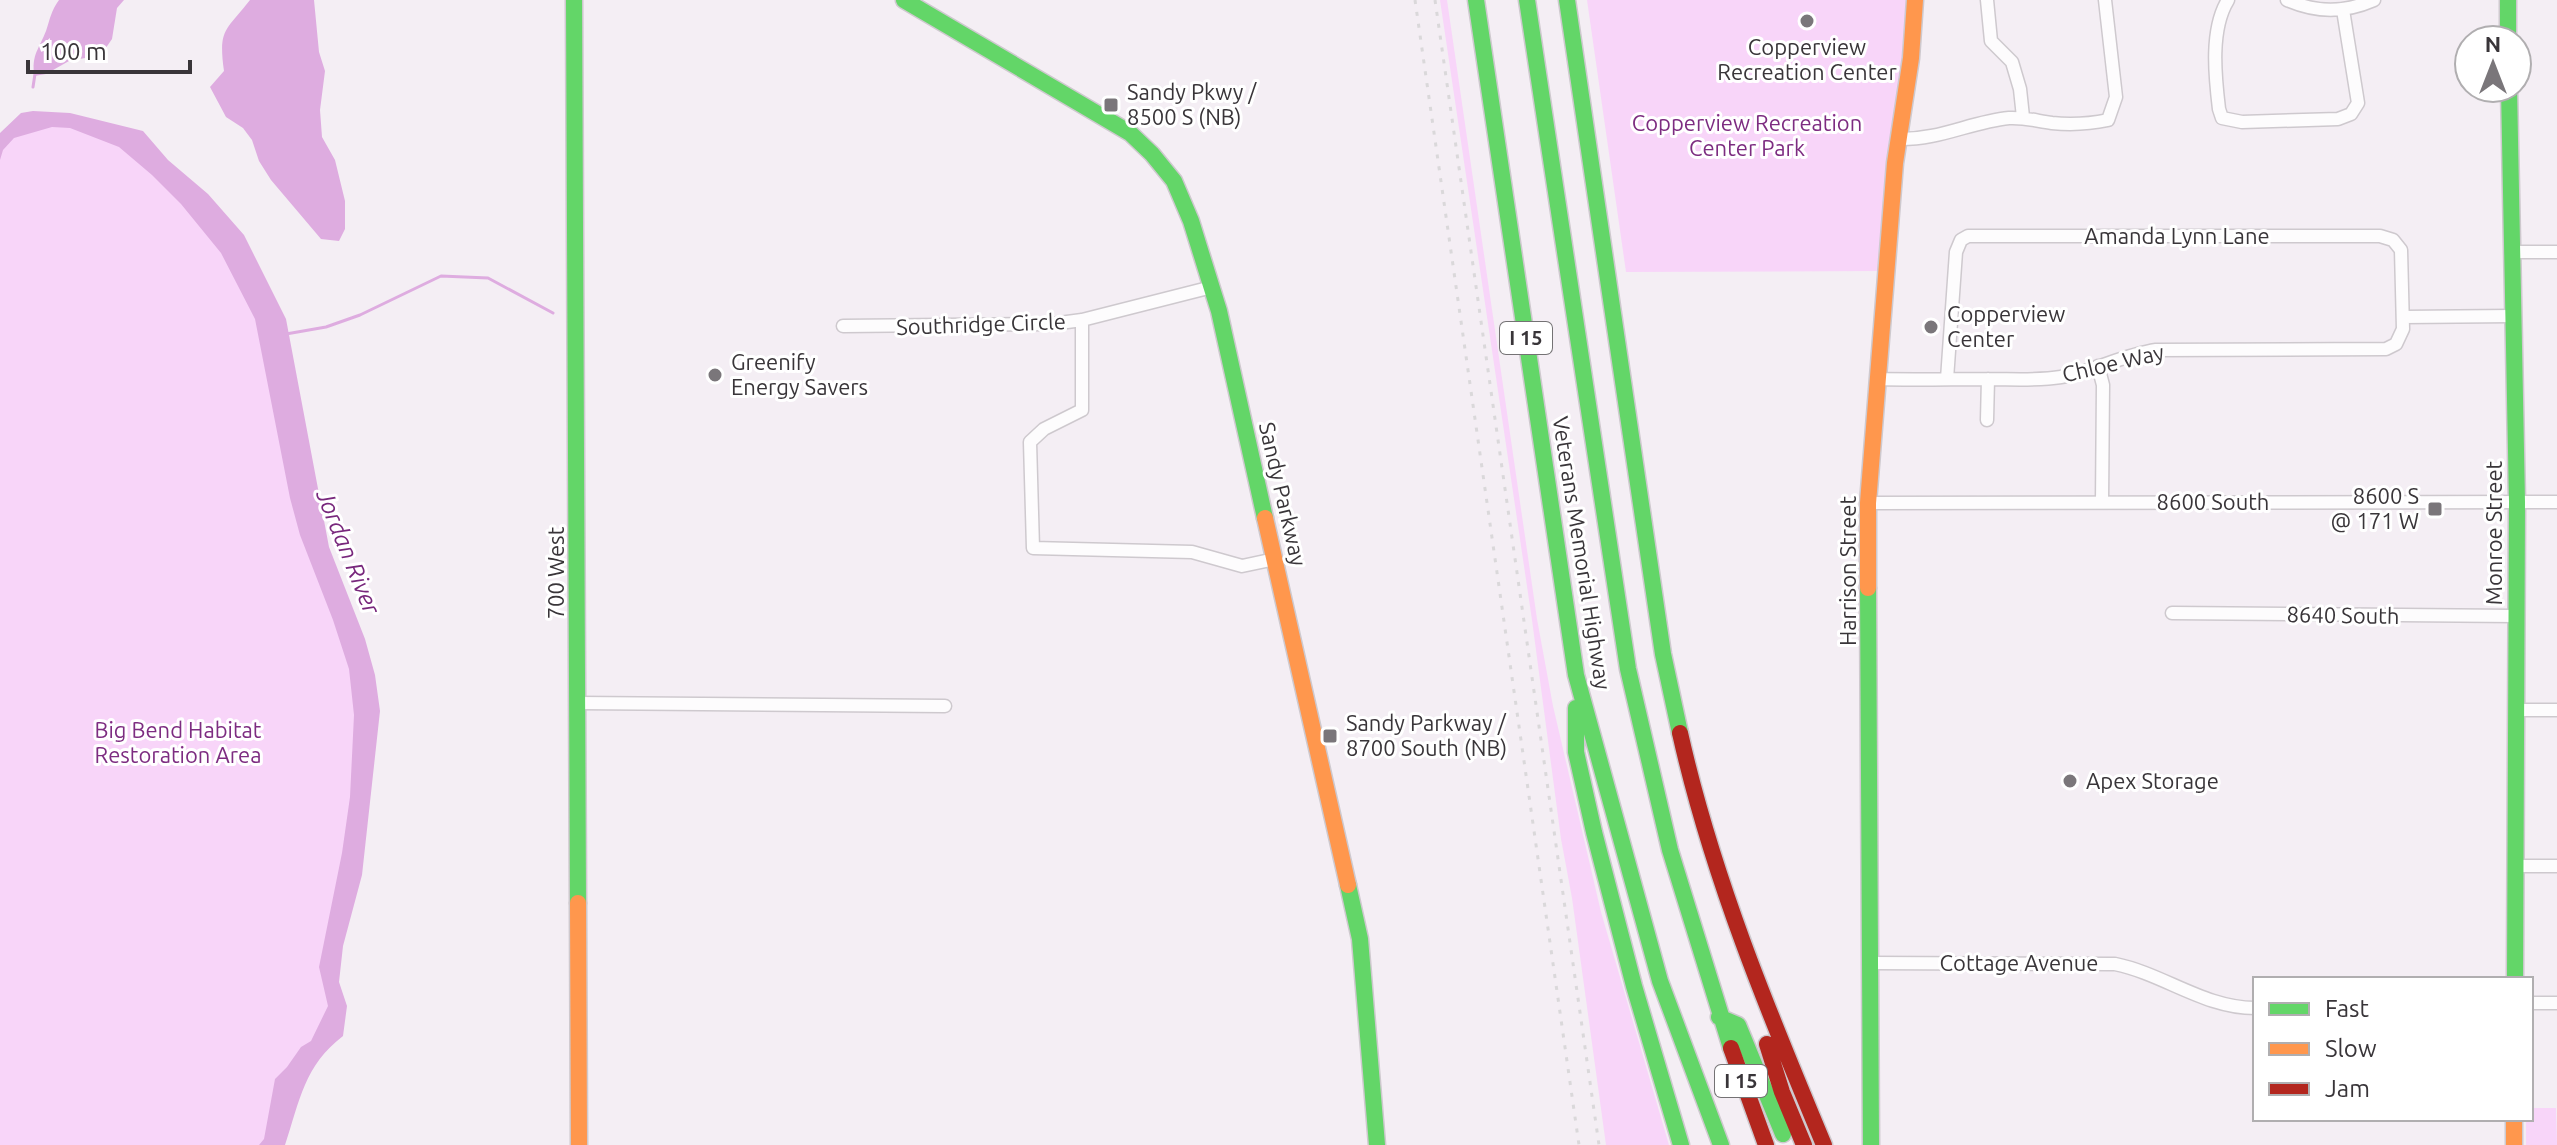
<svg xmlns="http://www.w3.org/2000/svg" width="2557" height="1145" viewBox="0 0 2557 1145" font-family="Ubuntu,sans-serif">
  <style>
    .green { fill: #f8d5f9 }
    .water { fill: #deace0 }
    .lines { fill: none; stroke-linecap: round; stroke-linejoin: round }
    .stream { stroke: #deace0; stroke-width: 3 }
    .street-casing { stroke: #cec9ce; stroke-width: 15 }
    .fast-casing { stroke: #cec9ce; stroke-width: 19 }
    .slow-casing { stroke: #cec9ce; stroke-width: 19 }
    .jam-casing { stroke: #cec9ce; stroke-width: 19 }
    .street { stroke: #fdfcfd; stroke-width: 12 }
    .fast { stroke: #63d668; stroke-width: 16 }
    .slow { stroke: #ff974d; stroke-width: 16 }
    .jam { stroke: #b3261e; stroke-width: 16 }
    .rail { stroke: #dad8da; stroke-width: 3; stroke-dasharray: 4 8; stroke-linecap: butt }
    .poi-dot { fill: #7a767a; stroke: #fff; stroke-width: 3 }
    .labels { text-anchor: middle; stroke-width: 6; stroke-linejoin: round; paint-order: stroke }
    .shield { fill: #fff; stroke: #747274; stroke-width: 2 }
    .shield-label { font-size: 20px; font-weight: bold; fill: #393539 }
    .poi-label { font-size: 22px; fill: #393539; stroke: #fff; text-anchor: start }
    .park-label { font-size: 22px; fill: #7d2c81; stroke: #fff }
    .street-label { font-size: 22px; fill: #393539; stroke: #fff }
    .water-label { font-size: 24px; font-style: italic; fill: #78277c; stroke: #fff }
  </style>
  <rect width="100%" height="100%" fill="#f4eef4"/>
  <path class="green" d="M1440,0H1447L1537,619L1553,706L1601,912L1669,1145H1606L1572,898L1561,839L1532,620Z
    M1587,0H1907L1906,42L1880,271L1626,272Z
    M40,122L102,132L173,182L260,305L344,628L358,730L331,1024L268,1145H0V141Z
    M2531,1108H2556L2557,1145H2526V1119H2531Z"/>
  <path class="water" d="M59,0H124L117,8L112,39L101,55L69,61L46,74L34,76C32,54 38,51 46,31C50,19 51,11 59,0Z
    M250,0H314L319,52L325,71L320,110L322,137L335,160L345,201V229L339,241L321,239L271,180L259,161L252,140L243,128L226,117L210,87L224,71C218,28 226,31 250,0Z
    M33,111L70,113L143,131L168,160L208,194L244,235L286,319L329,547L365,639L375,675L380,711L362,875L343,946L339,982L347,1006L343,1036C304,1066 300,1100 285,1145H259L264,1139L275,1079L287,1067L301,1047L311,1041L328,1006L319,967L342,853L350,797L354,715L349,669L333,620L300,535L290,498L255,319L221,253L181,204L152,175L119,147L70,128L52,127L14,138L3,150L0,160V133L21,113Z"/>
  <g class="lines">
    <path class="stream" d="M33,87L35,74
      M286,334L326,327L360,315L441,276L488,278L553,313"/>
    <defs>
      <path id="street" d="M1987,0L1991,41L2012,62L2020,89L2023,117
        M2228,0C2210,29 2215,76 2219,109L2222,118L2242,122L2338,119L2351,114L2358,103L2343,10
        M2287,0C2317,13 2344,13 2374,0
        M1898,139C1940,140 1970,122 2009,118C2024,117 2037,121 2052,123C2071,125 2089,124 2108,120L2116,97L2105,0
        M2513,252H2557
        M2403,317L2513,316
        M1082,320V410L1044,429L1030,442L1033,548L1192,552L1242,566L1275,559
        M843,326L1052,324L1082,320L1212,287
        M2098,366L2103,385L2102,502
        M1877,379C1914,380 1951,379 1988,379C2012,379 2037,381 2061,377C2094,371 2123,355 2156,350L2386,349L2396,344L2403,329L2401,250L2393,240L2380,236H1968L1961,240L1956,252L1947,379
        M1987,420L1988,379
        M1868,503L2557,502
        M2172,613L2515,616
        M578,703L945,706
        M2515,710H2557
        M2516,866H2557
        M1871,963L2115,964C2164,974 2204,1008 2255,1008
        M2531,1003H2557"/>
      <path id="fast" d="M574,0L578,903
        M904,0L1130,133L1152,154L1174,181L1191,221L1219,311L1265,518
        M1476,0L1576,675L1660,981L1721,1145
        M1527,0L1628,669L1670,850L1731,1048
        M1567,0L1663,654L1680,733
        M2508,0V40
        M2509,88L2517,502L2515,979
        M1868,588L1871,1145
        M1576,708V752L1594,832L1634,986L1681,1145
        M1348,885L1360,939L1377,1145
        M1719,1017L1738,1025L1783,1134"/>
      <path id="slow" d="M1265,518L1348,885
        M1868,588V503L1895,163L1911,58L1915,0
        M578,903L579,1145
        M2514,1119V1145"/>
      <path id="jam" d="M1680,733C1712,876 1768,1011 1824,1145
        M1767,1044L1782,1092L1804,1145
        M1731,1048L1766,1145"/>
    </defs>
    <use href="#street" class="street-casing"/>
    <use href="#fast" class="fast-casing"/>
    <use href="#slow" class="slow-casing"/>
    <use href="#jam" class="jam-casing"/>
    <use href="#street" class="street"/>
    <use href="#fast" class="fast"/>
    <use href="#slow" class="slow"/>
    <use href="#jam" class="jam"/>
    <path class="rail" d="M1415,0L1579,1145
      M1435,0L1599,1145"/>
  </g>
  <g class="poi-dot">
    <circle cx="1807" cy="21" r="8"/>
    <rect x="1103" y="97" width="16" height="16" rx="4"/>
    <circle cx="1931" cy="327" r="8"/>
    <circle cx="715" cy="375" r="8"/>
    <rect x="2427" y="501" width="16" height="16" rx="4"/>
    <rect x="1322" y="728" width="16" height="16" rx="4"/>
    <circle cx="2070" cy="781" r="8"/>
  </g>
  <g class="labels">
    <g class="shield">
      <rect x="1500" y="322" width="52" height="32" rx="6"/>
      <rect x="1715" y="1065" width="52" height="32" rx="6"/>
    </g>
    <g class="shield-label">
      <text x="1526" y="345">I 15</text>
      <text x="1741" y="1088">I 15</text>
    </g>
    <g class="poi-label">
      <text x="1807" y="55" text-anchor="middle">Copperview<tspan x="1807" dy="25">Recreation Center</tspan></text>
      <text x="1127" y="100">Sandy Pkwy /<tspan x="1127" dy="25">8500 S (NB)</tspan></text>
      <text x="1947" y="322">Copperview<tspan x="1947" dy="25">Center</tspan></text>
      <text x="731" y="370">Greenify<tspan x="731" dy="25">Energy Savers</tspan></text>
      <text x="2419" y="504" text-anchor="end">8600 S<tspan x="2419" dy="25">@ 171 W</tspan></text>
      <text x="1346" y="731">Sandy Parkway /<tspan x="1346" dy="25">8700 South (NB)</tspan></text>
      <text x="2086" y="789">Apex Storage</text>
    </g>
    <g class="park-label">
      <text x="1747" y="131">Copperview Recreation<tspan x="1747" dy="25">Center Park</tspan></text>
      <text x="178" y="738">Big Bend Habitat<tspan x="178" dy="25">Restoration Area</tspan></text>
    </g>
    <g class="street-label">
      <text x="2177" y="244">Amanda Lynn Lane</text>
      <text transform="translate(981 324) rotate(-2)" y="8">Southridge Circle</text>
      <text transform="translate(2113 363) rotate(-13)" y="8">Chloe Way</text>
      <text transform="translate(1283 494) rotate(77)" y="8">Sandy Parkway</text>
      <text x="2213" y="510">8600 South</text>
      <text transform="translate(2494 533) rotate(-90)" y="8">Monroe Street</text>
      <text transform="translate(1582 553) rotate(81)" y="8">Veterans Memorial Highway</text>
      <text transform="translate(1848 571) rotate(-90)" y="8">Harrison Street</text>
      <text transform="translate(556 573) rotate(-90)" y="8">700 West</text>
      <text transform="translate(2343 615) rotate(1)" y="8">8640 South</text>
      <text x="2019" y="971">Cottage Avenue</text>
    </g>
    <g class="water-label">
      <text transform="translate(348 552) rotate(68)" y="8">Jordan River</text>
    </g>
  </g>
  <rect x="2253" y="977" width="280" height="144" fill="#ffffff" stroke="#b0aeb0" stroke-width="2"/>
  <rect x="2269" y="1003" width="40" height="12" fill="#63d668" stroke="#b0aeb0" stroke-width="2"/>
  <text x="2325" y="1017" font-size="24" fill="#393539">Fast</text>
  <rect x="2269" y="1043" width="40" height="12" fill="#ff974d" stroke="#b0aeb0" stroke-width="2"/>
  <text x="2325" y="1057" font-size="24" fill="#393539">Slow</text>
  <rect x="2269" y="1083" width="40" height="12" fill="#b3261e" stroke="#b0aeb0" stroke-width="2"/>
  <text x="2325" y="1097" font-size="24" fill="#393539">Jam</text>
  <g transform="translate(2493 64)"><circle r="38" fill="#ffffff" stroke="#b0aeb0" stroke-width="2"/>
  <path d="M0-6L14 30L0 20L-14 30Z" fill="#7a767a"/>
  <text y="-12" font-size="22" font-weight="bold" text-anchor="middle" fill="#393539">N</text>
  </g>
  <path d="M28 60v12h162v-12" fill="none" stroke="#393539" stroke-width="4"/>
  <text x="40" y="60" font-size="24" fill="#393539" stroke="#ffffff" stroke-width="6" paint-order="stroke">100 m</text>
</svg>
